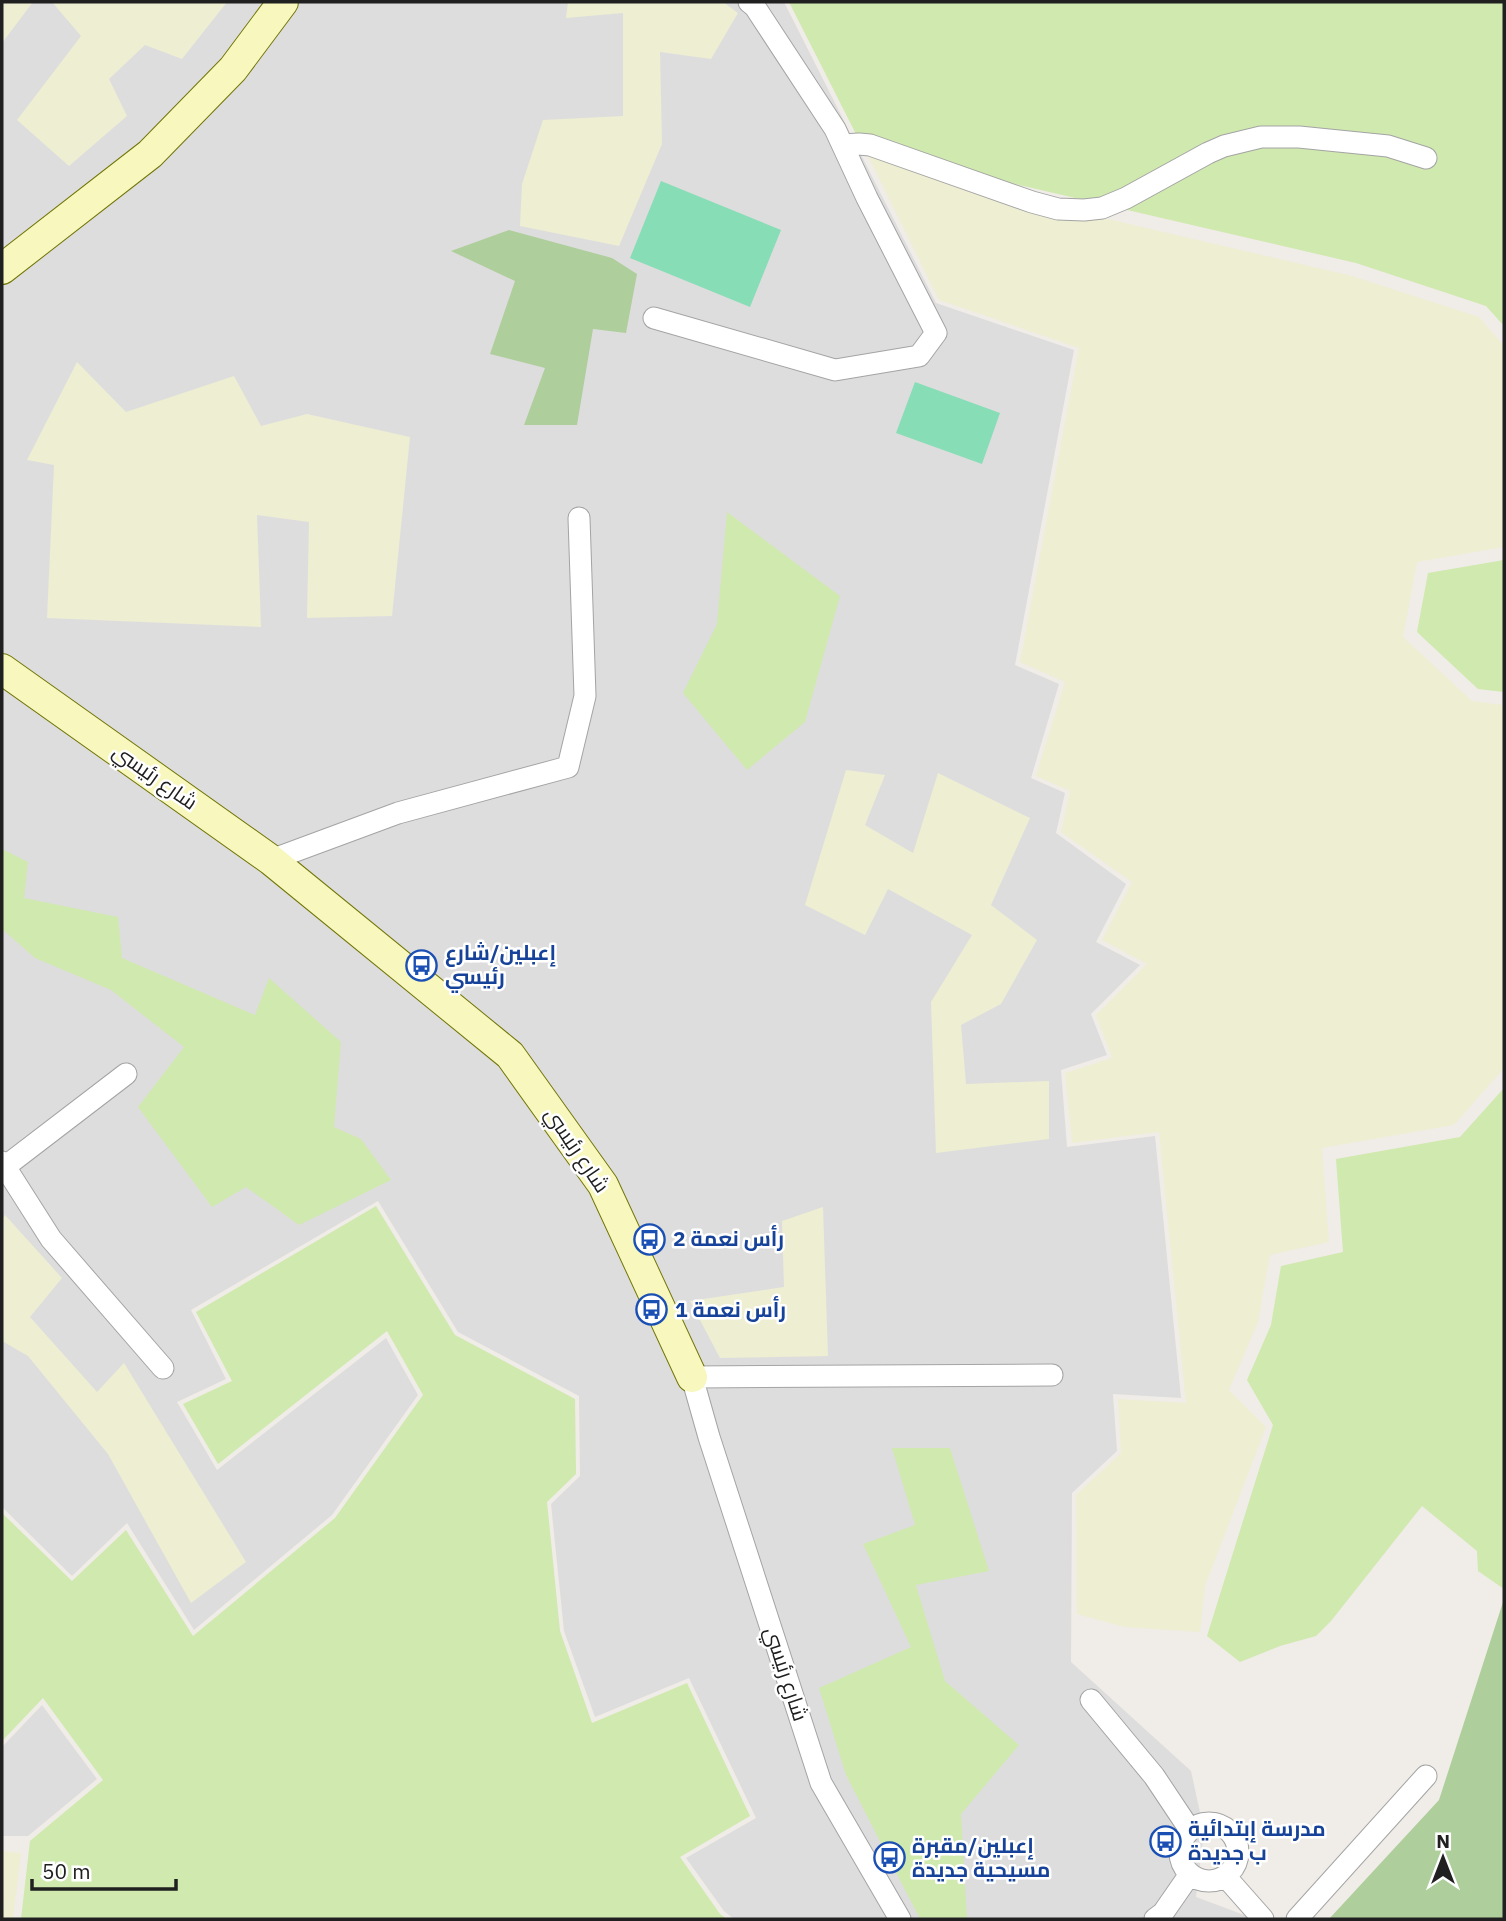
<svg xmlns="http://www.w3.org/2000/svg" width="1506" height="1921" viewBox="0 0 1506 1921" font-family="'IBM Plex Sans',Cairo,sans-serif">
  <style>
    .residential { fill: #dedddd }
    .farmland { fill: #eeeed3 }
    .grass { fill: #cfe9ae }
    .forest { fill: #aece9c }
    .pitch { fill: #87ddb6 }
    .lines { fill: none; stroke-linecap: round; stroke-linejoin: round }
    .street-casing { stroke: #a4a4a4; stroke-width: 23 }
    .secondary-casing { stroke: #717608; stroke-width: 32 }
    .street { stroke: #fff; stroke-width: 21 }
    .secondary { stroke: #f8f7bd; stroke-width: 30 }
    .labels { text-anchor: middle; stroke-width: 5; stroke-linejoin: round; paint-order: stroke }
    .street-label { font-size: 21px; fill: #202020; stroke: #fff }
    .transit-label { font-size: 21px; font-weight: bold; fill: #164399; stroke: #fff; text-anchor: start }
  </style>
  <rect width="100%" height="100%" fill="#f0ece7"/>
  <path class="residential" d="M2,2H784L936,303L1074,350L1015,665L1059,684L1031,778L1065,793L1056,833L1126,884L1096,942L1140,965L1091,1014L1107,1055L1061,1070L1067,1147L1155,1136L1181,1398L1113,1394L1117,1451L1072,1493L1071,1662L1191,1771L1204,1831L1196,1897L1255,1919H734L724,1911L686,1858L756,1818L689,1678L595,1717L564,1631L551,1504L580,1476L579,1396L458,1332L378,1201L191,1310L226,1379L177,1402L217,1470L386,1338L418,1395L332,1515L194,1630L127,1523L72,1576L2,1507Z
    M42,1705L97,1779L28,1836H2V1747Z"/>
  <path class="farmland" d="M2,2H33L2,43Z
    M52,2H227L182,59L145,45L109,79L127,116L69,166L17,120L81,36Z
    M568,2H723L738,13L711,59L660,52L662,144L619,246L520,226L522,184L543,120L623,116V13L566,18Z
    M866,152L950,182L1352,276L1479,317L1504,346V547L1417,562L1403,637L1472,701L1504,705V1068L1454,1125L1322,1148L1329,1242L1270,1255L1258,1322L1229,1390L1266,1427L1205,1586L1200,1632L1124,1627L1077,1614L1076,1495L1121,1453L1118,1399L1186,1403L1159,1132L1072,1143L1065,1073L1112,1058L1096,1015L1147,964L1102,940L1132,882L1061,832L1070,791L1036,776L1065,682L1020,662L1079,348L939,300Z
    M77,362L126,412L234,376L261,426L307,414L410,437L392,616L307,618L309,522L257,515L261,627L47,618L54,465L27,460Z
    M846,770L885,775L865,825L913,853L938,773L1030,818L991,905L1037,940L1001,1004L961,1025L966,1084L1049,1081V1139L936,1153L931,1002L972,935L888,889L865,935L805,905Z
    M823,1207L828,1356L720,1358L690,1301L784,1287L782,1221Z
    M5,1215L62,1278L30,1317L97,1392L124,1363L246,1562L191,1603L108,1454L28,1356L2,1341V1220Z
    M2,1851L21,1853L13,1919H2Z"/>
  <path class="grass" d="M789,2H1504V326L1486,306L1356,263L954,170L856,134Z
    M727,512L840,596L805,722L747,770L683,693L717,624Z
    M1504,560V692L1478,689L1417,632L1428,573Z
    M2,849L28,862L24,898L118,917L122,958L255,1015L269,978L341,1042L334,1127L361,1139L391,1180L299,1225L246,1187L212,1207L138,1107L184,1047L111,990L35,958L2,929Z
    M1504,1088V1589L1478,1571L1477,1551L1422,1506L1331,1621L1316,1636L1280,1646L1240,1662L1207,1636L1273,1425L1247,1380L1271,1325L1281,1266L1343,1252L1336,1159L1460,1137Z
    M376,1206L455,1335L575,1399L576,1474L547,1502L560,1631L592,1723L687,1683L750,1816L680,1857L720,1914L727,1919H21L30,1841L103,1780L43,1698L2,1741V1513L72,1581L126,1530L193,1636L335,1518L423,1395L387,1331L218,1464L183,1404L232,1381L196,1312Z
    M892,1448H950L989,1571L916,1585L945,1681L1019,1745L961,1814L967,1919H920L846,1775L819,1688L911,1647L863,1544L915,1525Z"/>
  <path class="forest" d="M509,230L612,258L637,274L626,333L593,329L577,425H524L545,368L490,354L515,281L451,251Z
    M1504,1599V1919H1329L1439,1800Z"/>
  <path class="pitch" d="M661,181L781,230L750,307L630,258Z
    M915,382L1000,413L982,464L896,433Z"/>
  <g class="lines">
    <defs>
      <path id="street" d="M843,145L859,144L870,145L1032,202L1058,209L1084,210L1102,208L1126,198L1208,153L1224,146L1261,137H1299L1388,146L1426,158
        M654,318L835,370L919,356L936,333L867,198L835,129L755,7L749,2
        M271,860L398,813L568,767L585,696L579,518
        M2,1162L51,1239L163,1368
        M2,1169L126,1074
        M1091,1700L1154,1776L1190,1830
        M1180 1852a29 29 0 1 1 58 0a29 29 0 1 1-58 0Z
        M1225,1876L1263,1919
        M900,1919L821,1783L709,1437L692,1377L1052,1375
        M1155,1919L1163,1913L1190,1874
        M1297,1919L1426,1776"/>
      <path id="secondary" d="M2,269L150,154L233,69L283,2
        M2,669L271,860L510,1055L603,1185L692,1377"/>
    </defs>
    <use href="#street" class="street-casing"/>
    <use href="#secondary" class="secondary-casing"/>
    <use href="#street" class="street"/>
    <use href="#secondary" class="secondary"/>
  </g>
  <defs>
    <symbol id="bus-ring" viewBox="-11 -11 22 22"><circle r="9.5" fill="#fff" stroke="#1a4fb4" stroke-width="1.5"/><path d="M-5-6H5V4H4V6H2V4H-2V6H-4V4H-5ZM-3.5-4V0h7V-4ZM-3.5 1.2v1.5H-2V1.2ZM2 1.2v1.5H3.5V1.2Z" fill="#1a4fb4"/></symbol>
  </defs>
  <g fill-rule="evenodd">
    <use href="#bus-ring" x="404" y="948" width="35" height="35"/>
    <use href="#bus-ring" x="632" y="1222" width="35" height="35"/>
    <use href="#bus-ring" x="634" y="1292" width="35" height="35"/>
    <use href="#bus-ring" x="1148" y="1824" width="35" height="35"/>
    <use href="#bus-ring" x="872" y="1840" width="35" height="35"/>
  </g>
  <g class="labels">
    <g class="street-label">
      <text transform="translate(155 777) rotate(35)" y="7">شارع رئيسي</text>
      <text transform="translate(577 1150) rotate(56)" y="7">شارع رئيسي</text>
      <text transform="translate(786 1674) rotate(72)" y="7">شارع رئيسي</text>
    </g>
    <g class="transit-label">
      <text x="445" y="960">إعبلين/شارع<tspan x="445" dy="24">رئيسي</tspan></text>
      <text x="673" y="1246">رأس نعمة 2</text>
      <text x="675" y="1317">رأس نعمة 1</text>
      <text x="1188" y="1836">مدرسة إبتدائية<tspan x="1188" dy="24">ب جديدة</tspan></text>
      <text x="912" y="1853">إعبلين/مقبرة<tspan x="912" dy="24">مسيحية جديدة</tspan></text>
    </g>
  </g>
  <rect width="1506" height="1921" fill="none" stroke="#202020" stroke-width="7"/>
  <g transform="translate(1443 1858)" stroke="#ffffff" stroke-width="5" paint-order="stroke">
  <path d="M0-5L12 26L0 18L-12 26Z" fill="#202020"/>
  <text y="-10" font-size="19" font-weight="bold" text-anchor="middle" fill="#202020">N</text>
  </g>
  <path d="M32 1879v10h144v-10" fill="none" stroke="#202020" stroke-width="3.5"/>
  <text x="42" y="1879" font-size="21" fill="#202020" stroke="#ffffff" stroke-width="5" paint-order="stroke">50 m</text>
</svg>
